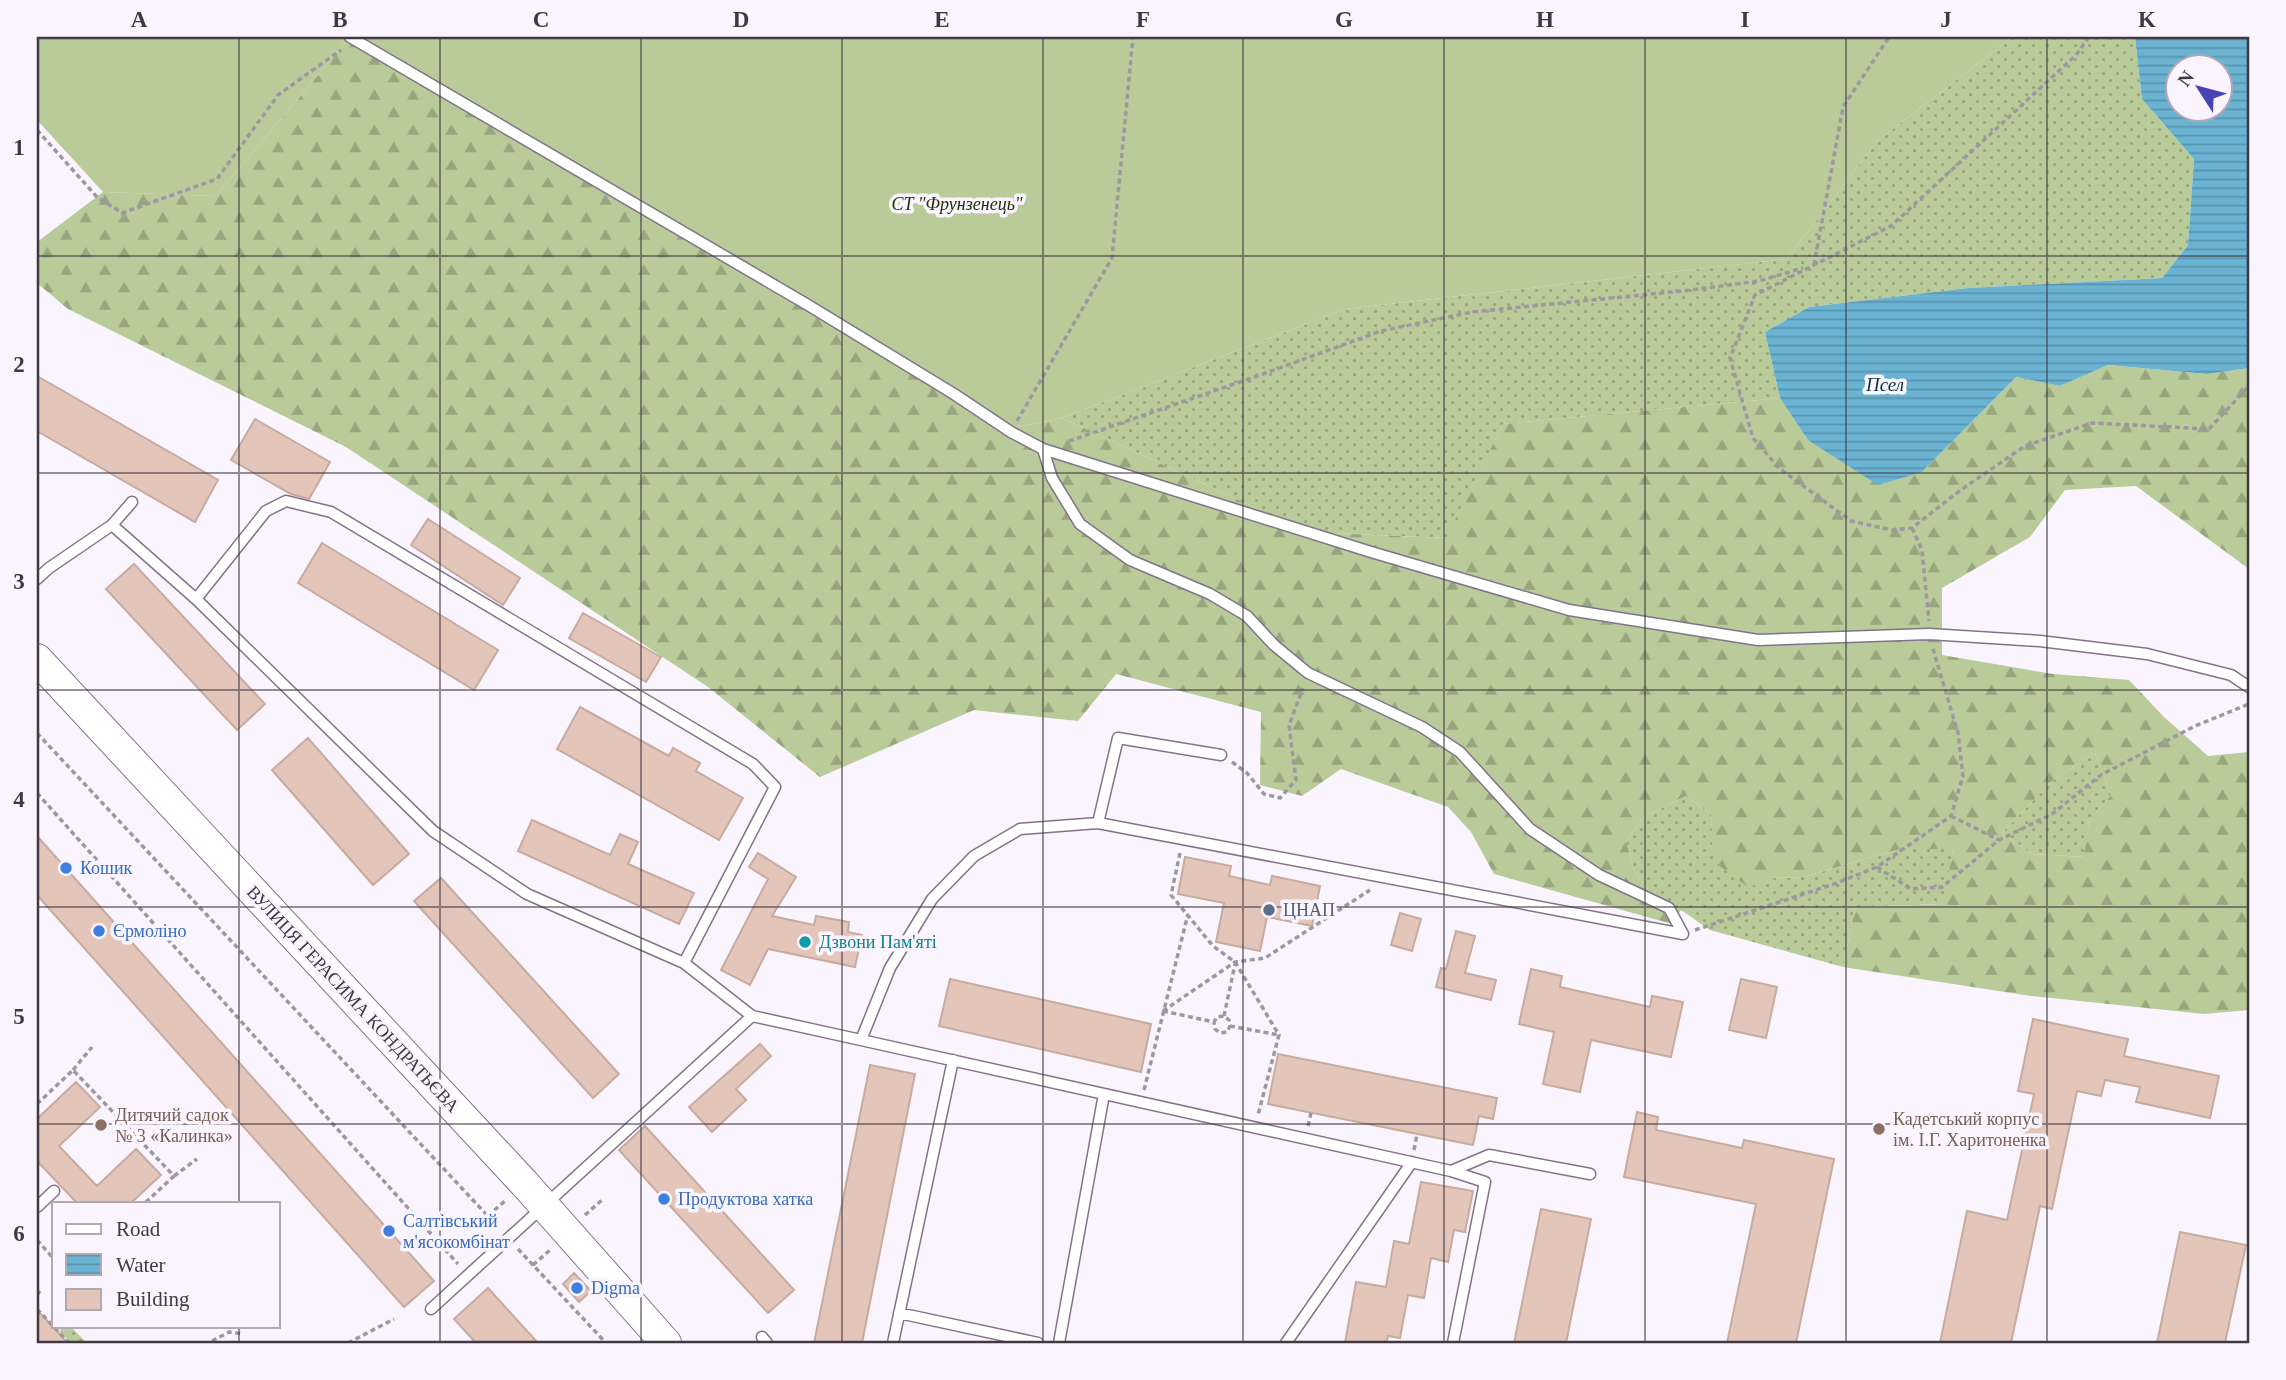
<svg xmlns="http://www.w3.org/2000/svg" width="2286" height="1380" viewBox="0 0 2286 1380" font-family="Georgia,serif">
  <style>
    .grass { fill: url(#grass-dots) }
    .forest { fill: url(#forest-firs); fill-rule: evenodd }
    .garden { fill: #b8cb98 }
    .water { fill: url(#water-rules); fill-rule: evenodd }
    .building { fill: #e4c5ba; stroke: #c8ab9f; stroke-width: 2 }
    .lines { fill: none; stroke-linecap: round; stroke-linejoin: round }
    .lane-casing { stroke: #82738a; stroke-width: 13 }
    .secondary-casing { stroke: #82738a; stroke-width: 32 }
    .path { stroke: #9e97a1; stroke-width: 3.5; stroke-dasharray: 5 3.5; stroke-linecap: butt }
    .lane { stroke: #fff; stroke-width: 10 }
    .secondary { stroke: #fff; stroke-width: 30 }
    .grid { fill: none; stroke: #403943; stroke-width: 2; stroke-opacity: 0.55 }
    .shop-dot { fill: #3f7fe0; stroke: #faf4fe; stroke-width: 2.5 }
    .service-dot { fill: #5c6f8a; stroke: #faf4fe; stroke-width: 2.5 }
    .culture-dot { fill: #0f9aa8; stroke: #faf4fe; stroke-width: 2.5 }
    .education-dot { fill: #8d6e63; stroke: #faf4fe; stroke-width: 2.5 }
    .labels { text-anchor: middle; stroke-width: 7; stroke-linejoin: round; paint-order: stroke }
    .park-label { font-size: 18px; font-style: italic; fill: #253203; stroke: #faf4fe }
    .shop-label { font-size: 18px; fill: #366cbe; stroke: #faf4fe; text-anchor: start }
    .service-label { font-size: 18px; fill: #4e5e75; stroke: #faf4fe; text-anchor: start }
    .culture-label { font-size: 18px; fill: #0d838f; stroke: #faf4fe; text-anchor: start }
    .street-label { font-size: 18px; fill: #403943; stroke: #faf4fe }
    .education-label { font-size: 18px; fill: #785e54; stroke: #faf4fe; text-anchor: start }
    .water-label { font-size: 19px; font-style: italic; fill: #0e313f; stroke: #faf4fe }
    .neatline { fill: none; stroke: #403943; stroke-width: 2.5 }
    .grid-label { font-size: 23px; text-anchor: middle; font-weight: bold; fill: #403943 }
  </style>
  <defs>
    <pattern id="grass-dots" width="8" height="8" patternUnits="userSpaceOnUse" patternTransform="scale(1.75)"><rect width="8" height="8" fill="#b8cb98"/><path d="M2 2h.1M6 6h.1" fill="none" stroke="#97a67e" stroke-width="1.8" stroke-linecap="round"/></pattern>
    <pattern id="forest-firs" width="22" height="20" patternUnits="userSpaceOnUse" patternTransform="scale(1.75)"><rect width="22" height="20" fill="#b8cb98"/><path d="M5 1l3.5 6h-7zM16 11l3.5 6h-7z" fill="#97a67e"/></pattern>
    <pattern id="water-rules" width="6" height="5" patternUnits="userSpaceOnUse" patternTransform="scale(1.75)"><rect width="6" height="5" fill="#6ab3d3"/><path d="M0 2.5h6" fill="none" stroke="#5993ad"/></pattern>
  </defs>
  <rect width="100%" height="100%" fill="#faf4fe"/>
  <path class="grass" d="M2013,37H2135L2142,99L2194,159L2188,245L2162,278L1968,288L1809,307L1765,332L1780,398L1503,424L1447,538L1308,532L1062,418L1345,309L1787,259L1877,141Z
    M2095,753L2111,795L2089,821L2085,857L2032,854L2002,833L2052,781Z
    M1686,796L1711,814L1714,861L1767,878L1803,877L1900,849H1953L1944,904L1855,907L1843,967L1710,930L1681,910L1672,924L1634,870L1626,841L1644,817Z
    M65,1326H70L87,1343H71L59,1331Z"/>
  <path class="forest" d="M350,37L1007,429L1062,418L1308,532L1446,538L1503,424L1780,398L1808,440L1922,472L2016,377L2060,386L2108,365L2207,374L2249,368V569L2136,486L2065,490L2030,537L1942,588V655L2053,674L2129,680L2164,717L2208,756L2249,752V1010L2204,1014L2031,996L1843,967L1855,907L1943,904L1953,849H1900L1803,877L1767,878L1749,888L1713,861L1711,814L1686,796L1644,817L1626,841L1634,870L1672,924L1494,874L1471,832L1448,807L1341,769L1302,796L1260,785L1261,712L1116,674L1078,721L974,710L820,777L708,687L346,447L68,309L37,283V242L103,192L216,196ZM2095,753L2111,795L2089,821L2084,857L2032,854L2002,833L2052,781Z"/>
  <path class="garden" d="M37,37H350L216,196L103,192L37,120Z
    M356,37H2013L1877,141L1787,259L1345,309L1062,418L1007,429Z"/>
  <path class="water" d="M2135,37H2249V368L2207,374L2108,365L2060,386L2016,377L1922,472L1878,485L1808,440L1780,398L1765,332L1809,307L1968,288L2162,278L2188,245L2194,159L2142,99ZM2178,66H2220V108H2178Z"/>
  <path class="building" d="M37,376L218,480L195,522L37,431Z
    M255,419L330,462L309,499L291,494L231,460Z
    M428,519L520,578L503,605L411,545Z
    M322,543L498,650L474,690L298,583Z
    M134,564L265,704L237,730L106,589Z
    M583,613L661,657L646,682L569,638Z
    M580,707L669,756L673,748L700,763L696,771L743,798L719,840L557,749Z
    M308,738L409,854L373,885L272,770Z
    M532,820L610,855L620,834L638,842L628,864L694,893L679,924L518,851Z
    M37,836L434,1281L404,1307L37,895Z
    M758,853L796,877L772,916L814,925L816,916L849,922L848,932L862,935L855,967L768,949L750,985L721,970L768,879L749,867Z
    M1185,857L1231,866L1229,876L1270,885L1272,876L1320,886L1312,926L1267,917L1260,951L1216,942L1224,903L1178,894Z
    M441,878L619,1074L593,1098L414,901Z
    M1400,913L1421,919L1412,951L1391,945Z
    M1456,931L1475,936L1465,973L1496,980L1491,1000L1436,987L1441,968L1446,969Z
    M1531,969L1562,976L1560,987L1650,1007L1652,996L1683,1002L1671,1057L1591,1040L1580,1092L1543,1084L1554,1032L1519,1024Z
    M950,979L1151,1024L1141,1072L939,1026Z
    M1741,979L1777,987L1766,1038L1729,1030Z
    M2033,1019L2128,1039L2124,1056L2219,1076L2210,1118L2136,1102L2140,1087L2105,1080L2101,1096L2077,1091L2052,1209L2040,1206L2011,1343H1940L1967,1211L2007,1220L2034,1094L2018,1091Z
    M760,1044L771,1056L736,1089L746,1100L712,1132L689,1107Z
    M1278,1054L1497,1098L1493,1119L1479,1116L1473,1145L1268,1104Z
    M870,1065L915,1074L862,1343H814Z
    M76,1082L100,1107L59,1146L97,1186L136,1149L161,1175L131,1203H77L37,1161V1119Z
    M1637,1112L1658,1117L1656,1130L1742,1148L1744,1140L1834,1159L1796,1343H1727L1756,1204L1624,1177Z
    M645,1126L794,1290L768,1313L619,1150Z
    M1421,1182L1473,1191L1465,1232L1454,1230L1448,1262L1431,1258L1424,1298L1408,1295L1400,1338L1388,1336L1386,1343H1345L1356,1282L1386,1287L1394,1241L1409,1244Z
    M1541,1209L1591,1219L1566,1343H1514Z
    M2180,1232L2246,1245L2225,1343H2157Z
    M574,1273L591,1291L579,1302L563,1284Z
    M488,1288L538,1343H476L454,1319Z
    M37,1310L52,1326L68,1343H37Z"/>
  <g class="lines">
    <defs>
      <path id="lane" d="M350,37L808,305L954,394L1011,432L1043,449L1371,552L1569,610L1758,640L1929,634L2040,641L2147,654L2231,675L2249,687
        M1043,449L1052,478L1080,524L1130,560L1210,594L1247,616L1274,645L1308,673L1422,727L1460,752L1530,829L1599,875L1669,908L1683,934
        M112,525L132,502
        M37,579L49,568L112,525L196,599L433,831L527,894L684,963L752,1016
        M196,599L266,511L286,501L331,512L753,764L775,787L684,963
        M1098,823L1118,738L1221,755
        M861,1040L1451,1171L1489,1155L1590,1174
        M1451,1171L1485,1182L1453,1343
        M37,1207L54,1191
        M431,1309L752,1016L861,1040L890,968L932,899L974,856L1020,829L1098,823L1683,934
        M899,1313L1038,1343
        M762,1337L767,1343
        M893,1343L953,1060
        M1059,1343L1104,1094
        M1286,1343L1412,1162"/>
      <path id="secondary" d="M37,659L524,1183L666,1343"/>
    </defs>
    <use href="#lane" class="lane-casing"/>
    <use href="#secondary" class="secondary-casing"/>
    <path class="path" d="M2089,37L2076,55L1891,226L1755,295L1730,358L1753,438L1779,468L1851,521L1892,530L1912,528L1962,489L2025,446L2092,423L2209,429L2249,386
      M37,130L97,197L122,213L217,179L278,95L341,50
      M1814,265L1843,107L1889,37
      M1017,421L1112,258L1133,37
      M1069,441L1263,374L1381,331L1472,312L1691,290L1759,281L1803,268
      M1912,528L1922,550L1929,621
      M37,733L499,1228
      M1232,762L1247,773L1264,794L1280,798L1296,780L1289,725L1303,688
      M37,793L458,1264
      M1951,816L1999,840
      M1180,853L1171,895L1213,946L1235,962L1279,1035L1258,1115
      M1877,867L1911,889L1942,887L1999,840L2052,814L2101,775L2195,726L2249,704
      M1695,930L1837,883L1877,867L1951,816L1963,776L1958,733L1933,649
      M1163,1011L1235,962L1265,958L1370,890
      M1163,1011L1214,1022L1217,1017L1224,1016L1229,1020L1230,1026L1227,1032L1220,1033L1215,1029L1214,1022
      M1224,1016L1235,964
      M1230,1026L1279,1035
      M73,1070L92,1047
      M1144,1090L1188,914
      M37,1104L73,1070L174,1176L145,1203
      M1308,1126L1311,1113
      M1414,1150L1417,1134
      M174,1176L197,1159
      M585,1215L602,1200
      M488,1216L507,1199
      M37,1240L54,1259
      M518,1249L606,1343
      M533,1265L550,1250
      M37,1295L40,1291
      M37,1309L69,1343
      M212,1341L229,1332L243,1334
      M348,1343L394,1319"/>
    <use href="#lane" class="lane"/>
    <use href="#secondary" class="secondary"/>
  </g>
  <path class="grid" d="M239,37V1203M440,37V1343M641,37V1343M842,37V1343M1043,37V1343M1243,37V1343M1444,37V1343M1645,37V1343M1846,37V1343M2047,37V1343M37,256H2249M37,473H2249M37,690H2249M37,907H2249M37,1124H2249M239,1326V1343"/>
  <g class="shop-dot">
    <circle cx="66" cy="868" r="7"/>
    <circle cx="99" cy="931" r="7"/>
    <circle cx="664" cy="1199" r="7"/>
    <circle cx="389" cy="1231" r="7"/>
    <circle cx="577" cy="1288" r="7"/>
  </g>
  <circle class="service-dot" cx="1269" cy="910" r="7"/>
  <circle class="culture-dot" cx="805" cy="942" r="7"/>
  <g class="education-dot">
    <circle cx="101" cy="1125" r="7"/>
    <circle cx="1879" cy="1129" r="7"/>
  </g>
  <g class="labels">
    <g class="park-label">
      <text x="957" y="210">СТ "Фрунзенець"</text>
    </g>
    <g class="shop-label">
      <text x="80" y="874">Кошик</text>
      <text x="113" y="937">Єрмоліно</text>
      <text x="678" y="1205">Продуктова хатка</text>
      <text x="403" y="1227">Салтівський<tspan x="403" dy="21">м'ясокомбінат</tspan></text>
      <text x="591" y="1294">Digma</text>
    </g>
    <g class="service-label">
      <text x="1283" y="916">ЦНАП</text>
    </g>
    <g class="culture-label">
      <text x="819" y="948">Дзвони Пам'яті</text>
    </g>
    <g class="street-label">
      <text transform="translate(353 999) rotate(47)" y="6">ВУЛИЦЯ ГЕРАСИМА КОНДРАТЬЄВА</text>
    </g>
    <g class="education-label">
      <text x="115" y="1121">Дитячий садок<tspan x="115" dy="21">№ 3 «Калинка»</tspan></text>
      <text x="1893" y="1125">Кадетський корпус<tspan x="1893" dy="21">ім. І.Г. Харитоненка</tspan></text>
    </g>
    <g class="water-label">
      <text x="1885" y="391">Псел</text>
    </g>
  </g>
  <rect width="2286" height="1380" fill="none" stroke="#faf4fe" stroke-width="77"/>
  <rect x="52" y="1202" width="228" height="126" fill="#faf4fe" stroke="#b0a9b3" stroke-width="2"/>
  <rect x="66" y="1224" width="35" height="10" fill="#ffffff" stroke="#b0a9b3" stroke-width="2"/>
  <text x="116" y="1236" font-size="21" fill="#403943">Road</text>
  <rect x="66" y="1254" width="35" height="21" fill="url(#water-rules)" stroke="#b0a9b3" stroke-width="2"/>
  <text x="116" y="1272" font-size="21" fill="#403943">Water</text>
  <rect x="66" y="1289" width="35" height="21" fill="#e4c5ba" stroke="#b0a9b3" stroke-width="2"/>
  <text x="116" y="1306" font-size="21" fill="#403943">Building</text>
  <g transform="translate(2199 88) rotate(306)"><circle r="33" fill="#faf4fe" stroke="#b0a9b3" stroke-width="2"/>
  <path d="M0-5L12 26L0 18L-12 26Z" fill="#4742b8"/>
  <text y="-10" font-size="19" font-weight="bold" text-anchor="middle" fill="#403943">N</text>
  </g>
  <rect x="38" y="38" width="2210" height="1304" class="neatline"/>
  <g class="grid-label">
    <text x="139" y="27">A</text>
    <text x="340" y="27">B</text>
    <text x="541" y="27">C</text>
    <text x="741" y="27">D</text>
    <text x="942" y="27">E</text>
    <text x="1143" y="27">F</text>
    <text x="1344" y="27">G</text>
    <text x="1545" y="27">H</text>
    <text x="1745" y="27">I</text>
    <text x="1946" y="27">J</text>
    <text x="2147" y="27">K</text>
    <text x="19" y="155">1</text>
    <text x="19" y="372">2</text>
    <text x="19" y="589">3</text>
    <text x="19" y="807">4</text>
    <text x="19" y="1024">5</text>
    <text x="19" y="1241">6</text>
  </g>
</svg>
